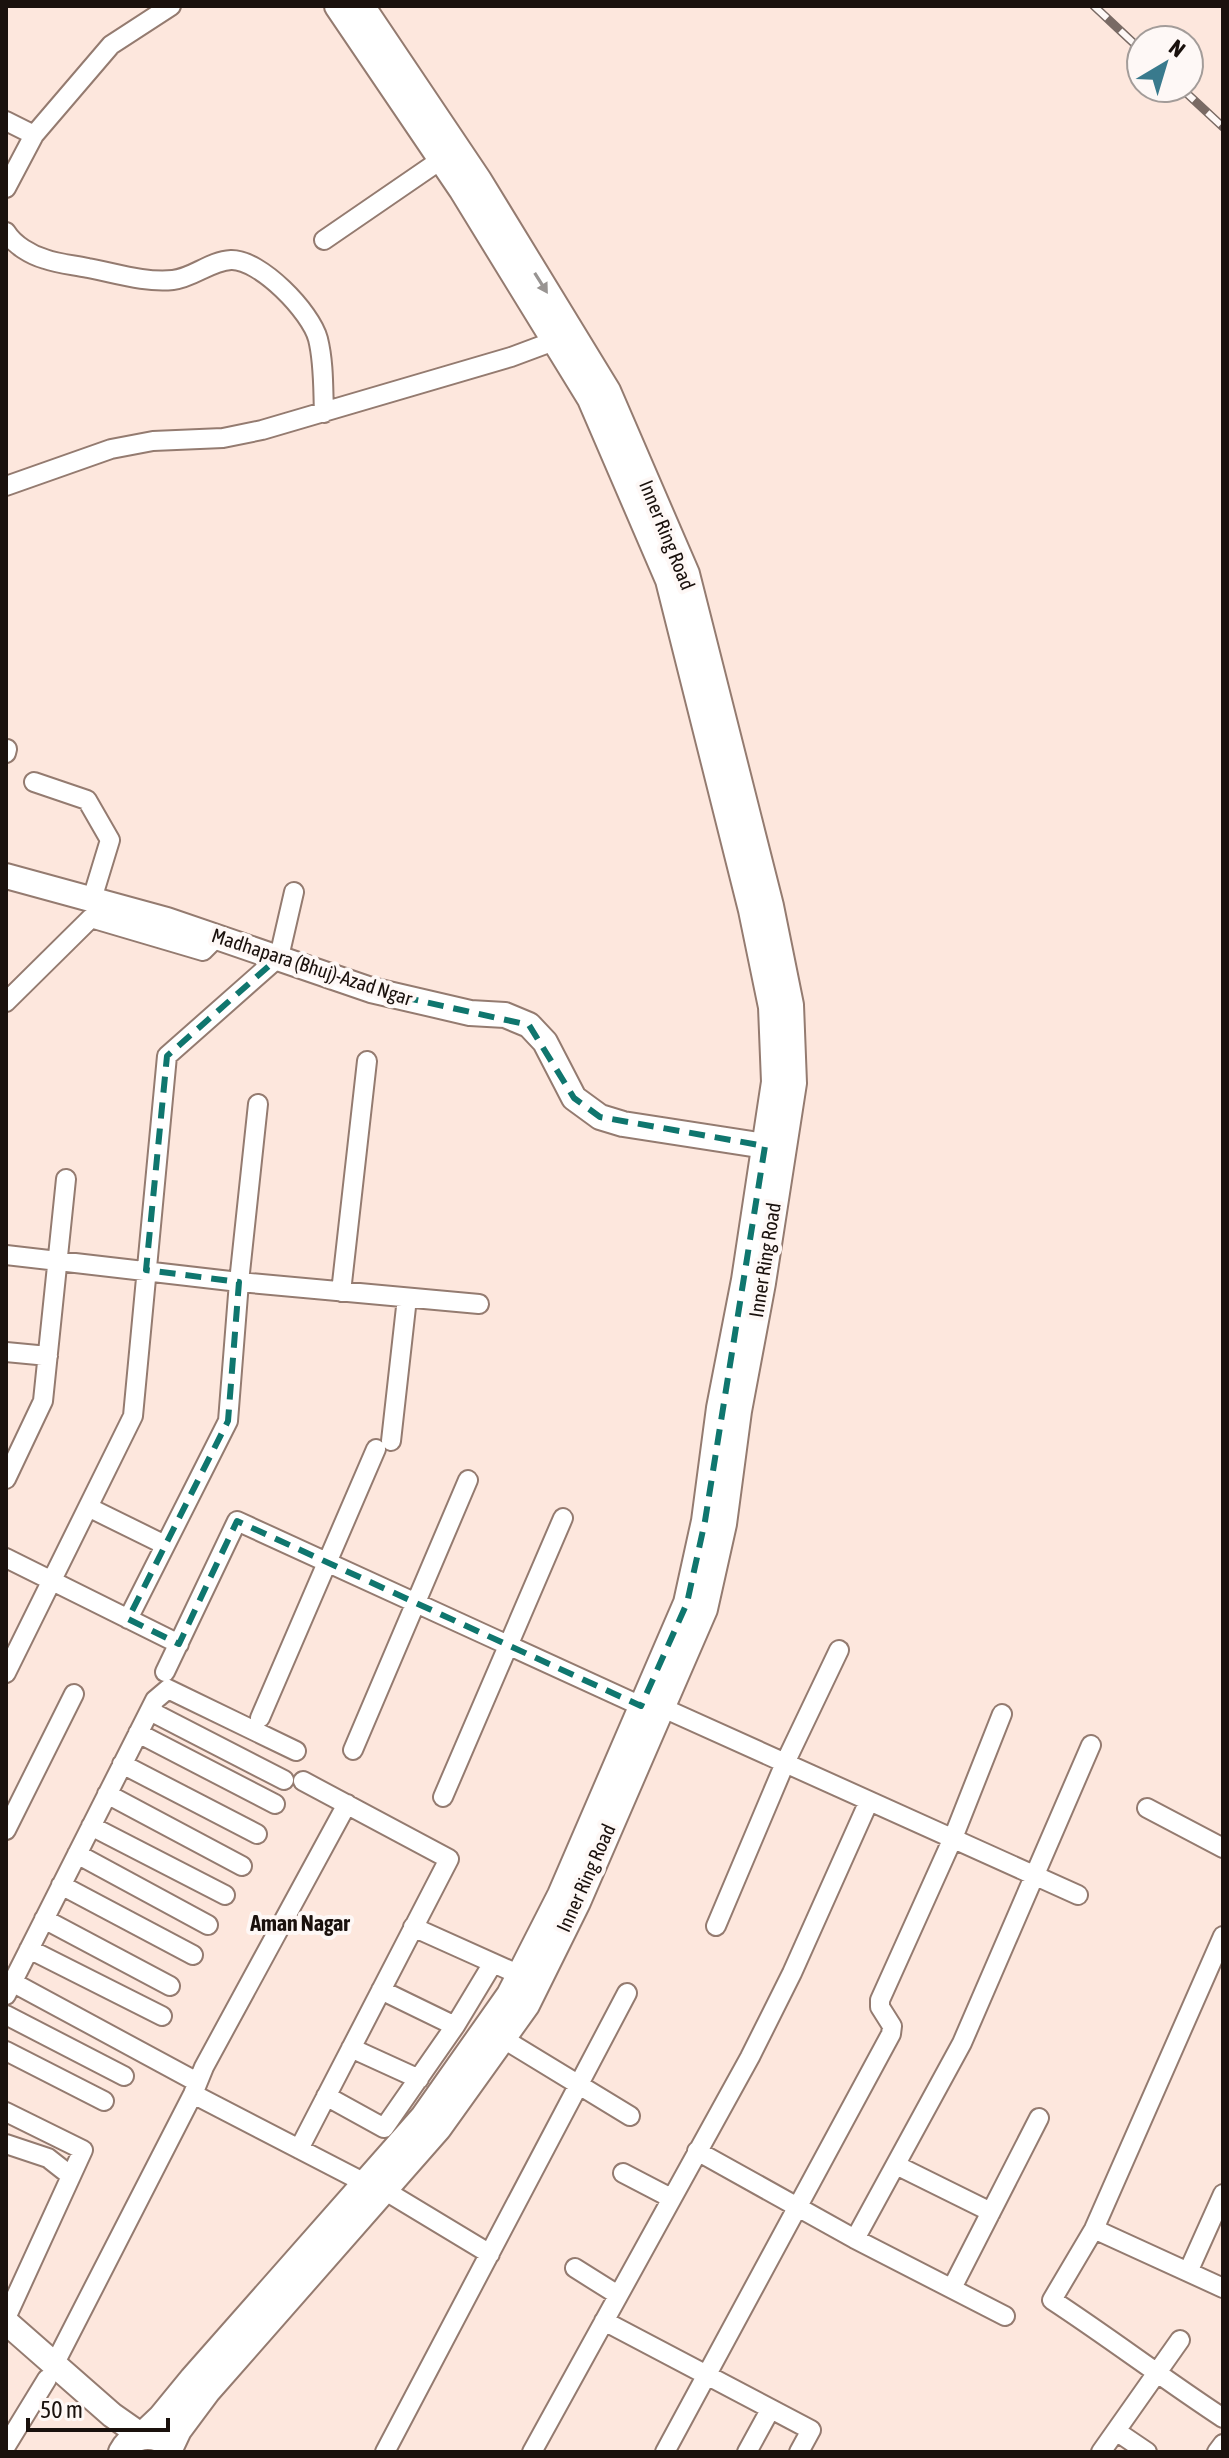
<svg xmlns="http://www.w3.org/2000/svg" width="1229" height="2458" viewBox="0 0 1229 2458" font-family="'Asap Condensed',sans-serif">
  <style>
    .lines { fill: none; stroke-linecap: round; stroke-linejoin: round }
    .minor-casing { stroke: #947b70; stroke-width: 22 }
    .tertiary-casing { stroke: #947b70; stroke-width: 28 }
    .secondary-casing { stroke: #947b70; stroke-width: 30 }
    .minor { stroke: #fff; stroke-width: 18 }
    .tertiary { stroke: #fff; stroke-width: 24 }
    .secondary { stroke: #fff; stroke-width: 26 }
    .rail-casing { stroke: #796a64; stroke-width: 9 }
    .rail { stroke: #fef8f6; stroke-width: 6; stroke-dasharray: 18; stroke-linecap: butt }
    .oneway { fill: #989492 }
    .marked { fill: none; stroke: #0f766e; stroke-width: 6; stroke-dasharray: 16 10; stroke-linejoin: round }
    .labels { text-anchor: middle; stroke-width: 8; stroke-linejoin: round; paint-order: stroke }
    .street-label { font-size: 20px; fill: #1a110d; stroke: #fef8f6 }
    .neighbourhood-label { font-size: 22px; font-weight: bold; fill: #1a110d; stroke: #fef8f6 }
  </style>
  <rect width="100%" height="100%" fill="#fde7dd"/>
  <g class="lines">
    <defs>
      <path id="minor" d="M6,121L34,135L111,45L171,6
        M6,188L34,135
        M6,232C14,245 31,255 45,259C59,264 74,265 88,268C115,273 145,283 173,280C193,278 210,261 231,260C260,259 311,312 318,339C324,363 323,389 324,413
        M324,240L442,159
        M6,486L111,449L153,441L223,438L262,430L511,357L554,341
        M6,753L7,749
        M34,782L87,800L110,840L92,899
        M6,1002L91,918L203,951L217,937
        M6,1255L239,1282L479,1304
        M341,1292L367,1061
        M6,1352L48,1356
        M391,1441L407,1298
        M6,1479L43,1401L66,1179
        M88,1507L165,1545
        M6,1558L179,1644
        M128,1619L228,1421L239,1282L258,1104
        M165,1672L237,1521L641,1706
        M6,1673L133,1416L167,1056L279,957L294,892
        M661,1707L1078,1895
        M150,1711L284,1780
        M260,1718L376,1449
        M138,1733L275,1804
        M353,1750L468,1480
        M122,1764L257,1834
        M107,1794L242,1866
        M443,1797L563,1518
        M1147,1808L1223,1848
        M91,1826L225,1895
        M6,1830L74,1694
        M77,1854L208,1925
        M61,1885L193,1955
        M44,1919L170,1986
        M716,1926L785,1763L839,1650
        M413,1927L520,1975
        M1223,1936L1094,2229L1052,2300C1110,2338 1165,2380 1223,2418
        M29,1949L162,2016
        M12,1982L197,2082
        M381,1990L455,2026
        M6,1995L155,1700L168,1689L296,1751
        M6,2015L124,2076
        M502,2038L630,2116
        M351,2048L419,2079
        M6,2051L104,2101
        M193,2094L365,2183
        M326,2096L384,2128L455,2026L493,1963
        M6,2112L83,2150L6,2318
        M6,2144L48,2158L71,2176
        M299,2149L449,1859L303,1781
        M697,2151L855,2239L1005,2316
        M896,2165L991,2212
        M623,2173L671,2198
        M384,2190L490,2254
        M1094,2229L1223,2288
        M855,2239L962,2043L1091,1745
        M575,2268L618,2295
        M1188,2272L1223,2194
        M952,2288L1039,2118
        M604,2321L811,2430L799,2452
        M54,2365L193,2094L204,2067L347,1804
        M1116,2431L1147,2452
        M6,2446L47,2379
        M385,2452L627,1993
        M532,2452L750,2057L792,1973L869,1801
        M665,2452L891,2034L892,2026L880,2007V2000L953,1838L1002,1714
        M747,2452L770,2410
        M1101,2452L1180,2340
        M1217,2452L1223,2444"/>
      <path id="tertiary" d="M6,876L167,920L371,990L470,1013L505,1015L529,1025L545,1042L574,1098L600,1117L623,1124L765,1146
        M6,2322L112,2415L142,2436"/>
      <path id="secondary" d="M142,2436L161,2418L193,2379L424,2117L510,1995L561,1895L687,1603L705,1521L720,1408L745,1280L775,1082L772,1007L752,910L669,580L591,399L462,189L338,6
        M170,2447L178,2430L207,2391L438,2128L526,2005L577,1902L704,1609L723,1524L738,1411L762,1283L793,1083L790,1005L770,906L686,574L607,391L478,180L361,6
        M122,2452C129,2438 144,2433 159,2438"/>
    </defs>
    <use href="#minor" class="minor-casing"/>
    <use href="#tertiary" class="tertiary-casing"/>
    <use href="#secondary" class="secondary-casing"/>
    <use href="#minor" class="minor"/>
    <use href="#tertiary" class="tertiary"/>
    <use href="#secondary" class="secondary"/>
    <defs>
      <path id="rail" d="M1094,6L1141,50
        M1181,88L1223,127"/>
    </defs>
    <use href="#rail" class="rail-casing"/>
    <use href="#rail" class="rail"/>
  </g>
  <defs><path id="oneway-solid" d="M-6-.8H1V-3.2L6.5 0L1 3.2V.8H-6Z" transform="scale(2)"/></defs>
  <use class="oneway" href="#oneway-solid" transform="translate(541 283) rotate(58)"/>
  <path class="marked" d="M279,957L371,990L529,1025L574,1098L600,1117L765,1146L705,1521L687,1603L641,1706L237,1521L179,1644L128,1619L228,1421L239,1282L146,1270L167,1056Z"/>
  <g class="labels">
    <g class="street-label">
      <text transform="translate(667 535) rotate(68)" y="7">Inner Ring Road</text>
      <text transform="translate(312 967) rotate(18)" y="7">Madhapara (Bhuj)-Azad Ngar</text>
      <text transform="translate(765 1260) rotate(-81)" y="7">Inner Ring Road</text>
      <text transform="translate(586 1878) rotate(-66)" y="7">Inner Ring Road</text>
    </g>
    <g class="neighbourhood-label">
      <text x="300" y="1931">Aman Nagar</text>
    </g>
  </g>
  <rect width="1229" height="2458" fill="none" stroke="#1a110d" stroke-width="16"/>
  <g transform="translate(1165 64) rotate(38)"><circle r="38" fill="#fef8f6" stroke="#a39c99" stroke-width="2"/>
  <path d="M0-6L14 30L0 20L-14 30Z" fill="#397a8d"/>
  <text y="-12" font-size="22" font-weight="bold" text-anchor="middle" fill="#1a110d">N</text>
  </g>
  <path d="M28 2418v12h140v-12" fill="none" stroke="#1a110d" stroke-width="4"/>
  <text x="40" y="2418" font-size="24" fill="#1a110d" stroke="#fef8f6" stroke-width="6" paint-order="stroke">50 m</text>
</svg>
